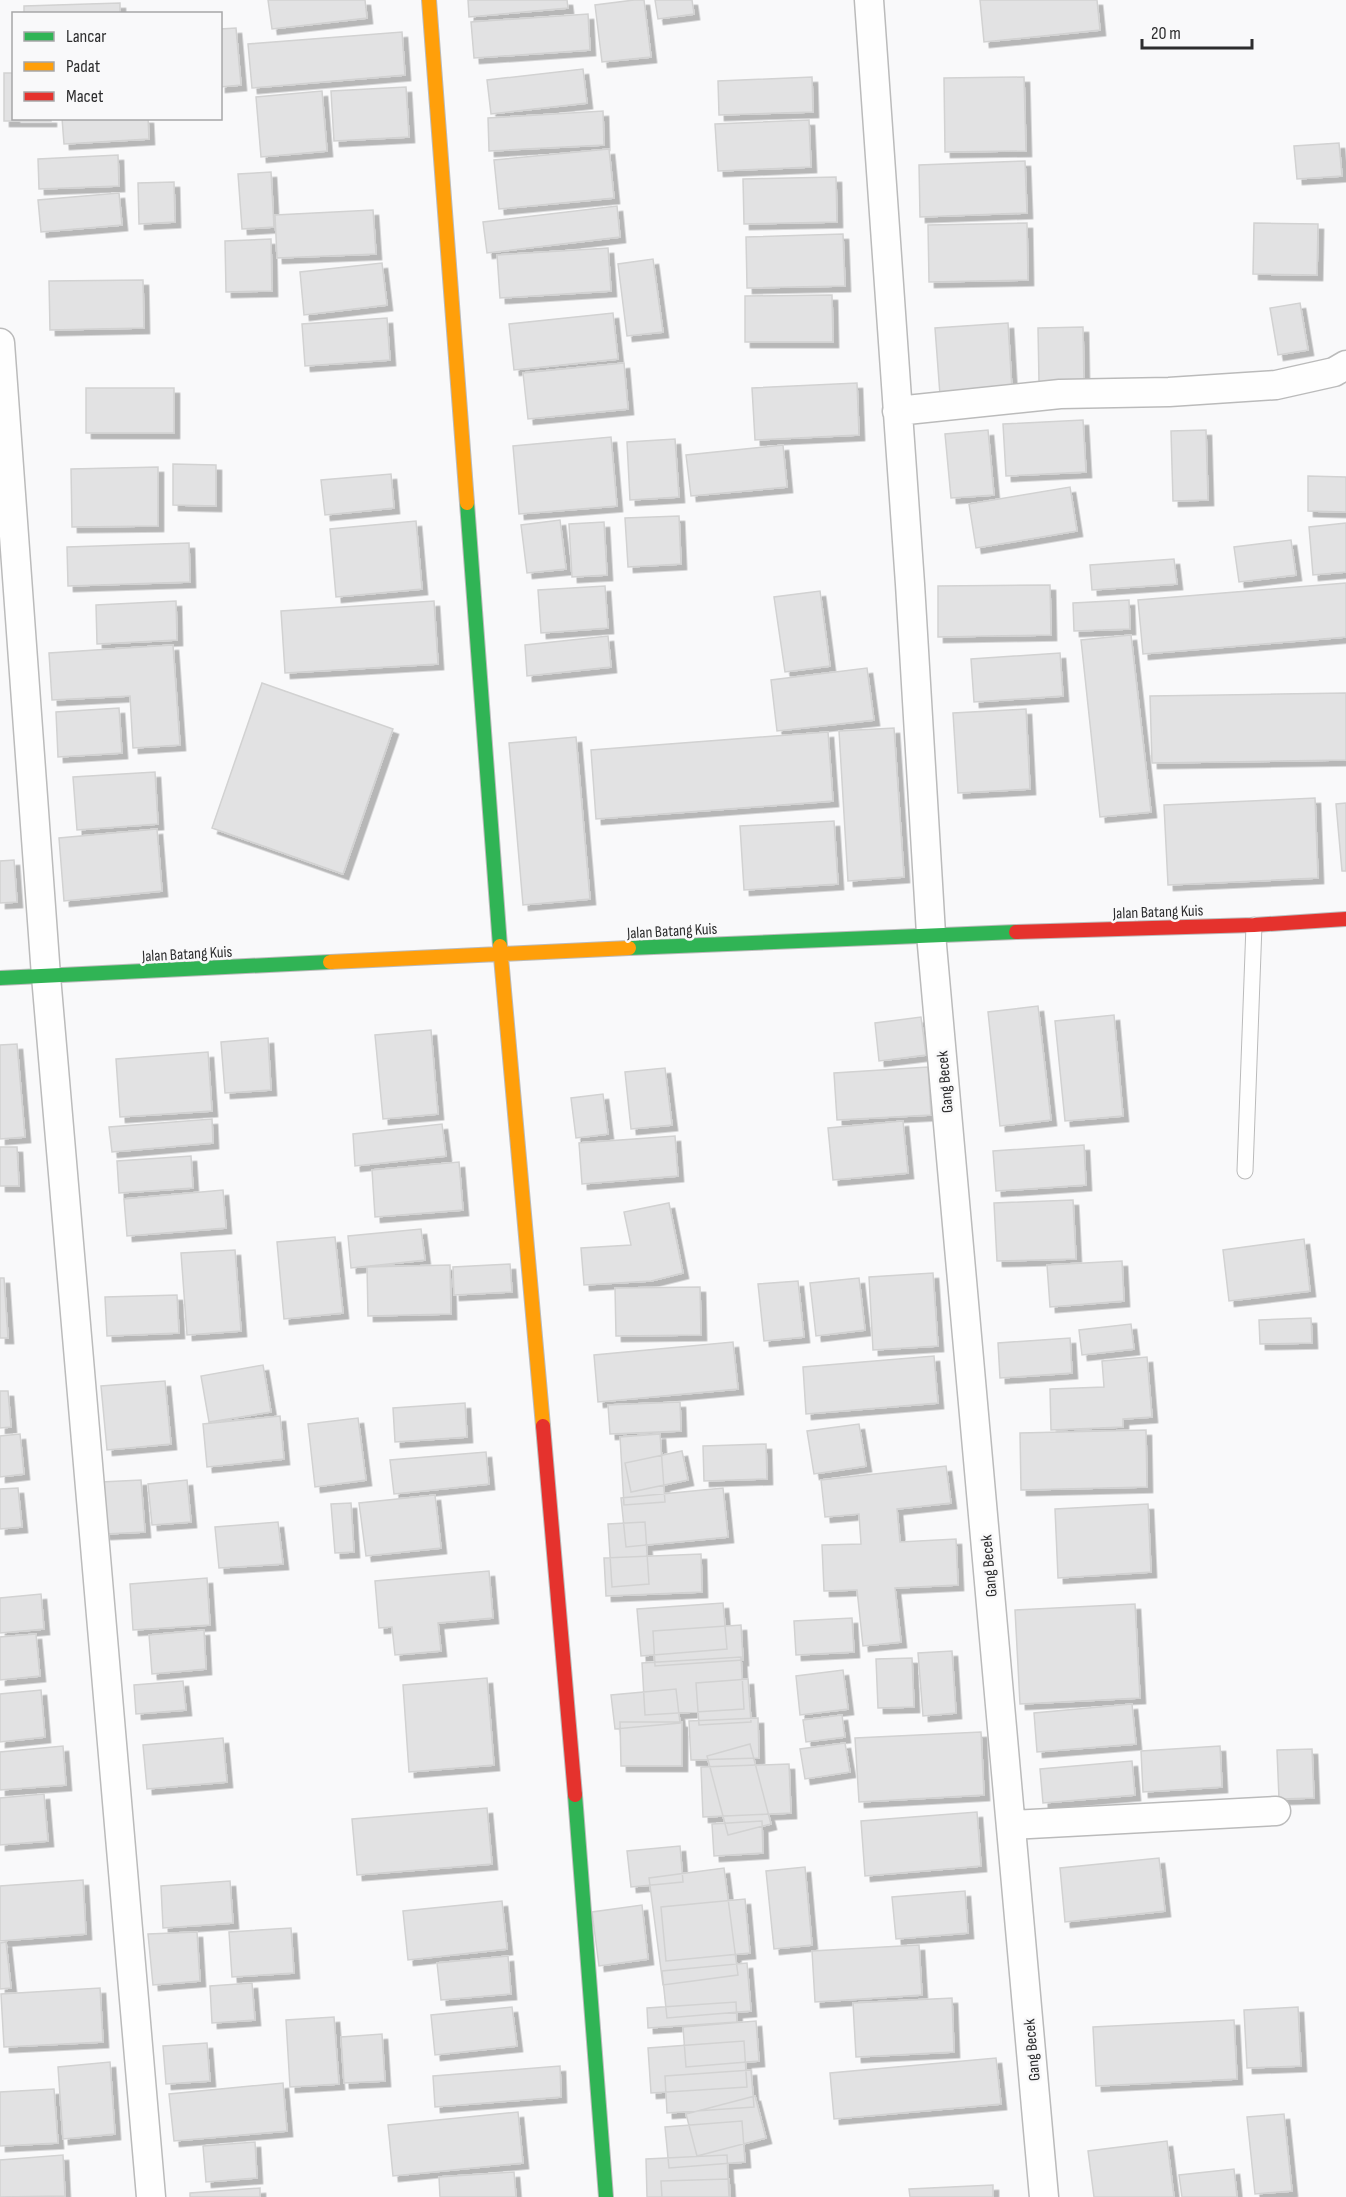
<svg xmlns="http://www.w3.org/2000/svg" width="1346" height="2197" viewBox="0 0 1346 2197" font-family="'Sofia Sans Condensed',sans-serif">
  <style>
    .building { fill: #e2e2e3; stroke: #d2d2d2; stroke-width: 1.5; filter: url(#shadow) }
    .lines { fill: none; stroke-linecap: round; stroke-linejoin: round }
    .lane-casing { stroke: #bbb; stroke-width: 17 }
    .street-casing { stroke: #bbb; stroke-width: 31 }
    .fast-casing { stroke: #bbb; stroke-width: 16 }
    .slow-casing { stroke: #bbb; stroke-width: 16 }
    .jam-casing { stroke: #bbb; stroke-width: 16 }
    .lane { stroke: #fefefe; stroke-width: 15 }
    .street { stroke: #fefefe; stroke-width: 28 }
    .fast { stroke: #30b455; stroke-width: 14 }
    .slow { stroke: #ff9f0a; stroke-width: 14 }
    .jam { stroke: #e5322d; stroke-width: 14 }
    .labels { text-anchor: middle; stroke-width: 5; stroke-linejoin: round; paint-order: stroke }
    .street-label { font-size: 16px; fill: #2d2d2e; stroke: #f9f9fa }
  </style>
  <defs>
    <filter id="shadow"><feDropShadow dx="5.5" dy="5.5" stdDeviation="0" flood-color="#0004"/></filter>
  </defs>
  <rect width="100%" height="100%" fill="#f9f9fa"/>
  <path class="building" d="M268,0H365L367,18L272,29Z
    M468,0H567L568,8L469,17Z
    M634,0H644L651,57L602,62L595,5Z
    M655,0H692L694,14L658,19Z
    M980,0H1097L1100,30L984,42Z
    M120,3V14H24V6Z
    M588,14L590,50L474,58L471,22Z
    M236,28L241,85L220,87V29Z
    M402,32L405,75L252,88L248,44Z
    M583,69L587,103L491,114L487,80Z
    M4,73H14V118H51V121H4Z
    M812,77L813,112L719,115L718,81Z
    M1024,77L1026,151L945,152L944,78Z
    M406,87L409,137L334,141L331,91Z
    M322,91L327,151L261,157L256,97Z
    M603,111L604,145L489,151L488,118Z
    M62,118H148L149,139L64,144Z
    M809,120L811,167L718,171L715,124Z
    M1339,143L1342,176L1297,179L1294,146Z
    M609,149L614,198L499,209L494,160Z
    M118,155L119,186L39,189L38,159Z
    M1025,161L1027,213L920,217L919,165Z
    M271,172L274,227L242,229L238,174Z
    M836,177L837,222L744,224L743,179Z
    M174,182L175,222L139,224L138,183Z
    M119,193L122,225L41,232L38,200Z
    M617,206L620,237L487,253L483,222Z
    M373,210L376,254L277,258L275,215Z
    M1027,223L1028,280L929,282L928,225Z
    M1254,223L1318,224L1317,275L1253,274Z
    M843,234L845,286L747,288L746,237Z
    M271,239L272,291L226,292L225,241Z
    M608,248L611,291L500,298L497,255Z
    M653,259L663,332L627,336L618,264Z
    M382,263L387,305L304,315L300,272Z
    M143,280L144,328L50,330L49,281Z
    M832,295L833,342H745V296Z
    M1300,303L1308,350L1278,355L1270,308Z
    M613,313L618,359L514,370L509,324Z
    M387,318L390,360L305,366L302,324Z
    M1008,323L1012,390L940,395L935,328Z
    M1083,327L1084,382H1039L1038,328Z
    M624,363L628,409L528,419L523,373Z
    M857,383L859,435L755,440L752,388Z
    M86,388H174V433H86Z
    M1083,420L1086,472L1006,476L1003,424Z
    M988,430L994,495L951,498L945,434Z
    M1206,430L1208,500L1173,501L1171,431Z
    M611,437L617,506L519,514L513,446Z
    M675,439L679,497L630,500L627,442Z
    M783,445L787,487L691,496L686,455Z
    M173,464L216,465V506L173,505Z
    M158,467V526L72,527L71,469Z
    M391,474L394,508L325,515L321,480Z
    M1308,476L1346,477V512L1308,511Z
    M1070,487L1077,531L976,548L969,504Z
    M679,516L681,564L628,567L625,518Z
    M560,520L566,569L527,573L521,525Z
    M416,521L422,589L336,597L330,529Z
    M604,522L607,575L572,577L569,524Z
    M1346,523V572L1313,575L1309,527Z
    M1291,540L1296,575L1239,582L1234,547Z
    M189,543L190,582L68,586L67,547Z
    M1174,559L1177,584L1092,590L1090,565Z
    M1346,583V637L1143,654L1138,600Z
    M1050,585L1051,635L938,637V586Z
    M605,586L608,628L541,633L538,590Z
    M820,591L830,666L785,672L774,597Z
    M1129,600L1130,629L1074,631L1073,603Z
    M176,601L177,640L97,644L96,605Z
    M434,601L438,664L285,673L281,611Z
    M1131,635L1151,812L1100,817L1081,640Z
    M608,636L611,667L527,676L525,645Z
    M173,645L180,745L133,748L130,696L52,700L49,653Z
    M1060,653L1063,696L974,702L971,659Z
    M867,668L874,720L777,731L771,680Z
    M262,683L393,729L343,874L212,828Z
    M1346,693V760L1152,763L1150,696Z
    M119,708L122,753L58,757L56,712Z
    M1026,709L1030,789L958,793L953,713Z
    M894,728L904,877L848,881L839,731Z
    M828,732L833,801L596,819L591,750Z
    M576,737L590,899L523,905L509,743Z
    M155,772L158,824L77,830L73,777Z
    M1315,798L1318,878L1168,885L1164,805Z
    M1346,803V871H1342L1336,804Z
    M834,821L838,884L744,890L740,826Z
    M157,829L162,891L64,901L59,838Z
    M14,860L17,902L0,903V861Z
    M1038,1006L1051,1120L1000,1126L988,1012Z
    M1114,1015L1123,1116L1065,1121L1055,1021Z
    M921,1017L926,1055L879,1061L875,1023Z
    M431,1030L438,1114L383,1119L375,1035Z
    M268,1038L271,1090L225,1093L221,1042Z
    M17,1044L25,1137L0,1139V1045Z
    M208,1052L212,1111L120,1117L116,1059Z
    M928,1067L931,1115L837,1120L834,1073Z
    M665,1068L672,1125L631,1129L625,1072Z
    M603,1094L608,1134L576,1138L571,1098Z
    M212,1119L213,1143L112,1152L109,1127Z
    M903,1121L908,1173L833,1180L828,1128Z
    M442,1124L446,1156L355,1166L353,1134Z
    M675,1136L678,1176L582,1184L579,1143Z
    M1084,1145L1086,1185L996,1191L993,1151Z
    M0,1147H17L19,1186H0Z
    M191,1156L193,1188L119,1193L117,1161Z
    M459,1162L463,1210L375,1217L372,1170Z
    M223,1190L226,1228L127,1236L124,1199Z
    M1073,1200L1076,1259L997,1261L994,1203Z
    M669,1203L683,1273L651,1281L584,1285L581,1248L631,1245L624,1212Z
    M421,1229L425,1260L351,1268L348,1236Z
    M335,1237L343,1313L284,1319L277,1242Z
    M1304,1239L1310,1291L1229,1301L1223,1250Z
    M235,1250L241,1331L187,1335L181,1253Z
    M1122,1261L1124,1301L1050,1307L1047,1265Z
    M510,1264L512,1292L454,1295L453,1267Z
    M450,1265L451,1314L368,1316L367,1267Z
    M933,1273L938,1346L873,1350L869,1277Z
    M0,1278H4L8,1338H0Z
    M859,1278L865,1330L816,1336L810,1283Z
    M798,1281L804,1337L764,1341L758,1284Z
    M700,1287L701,1335L616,1336L615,1288Z
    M177,1295L179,1333L107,1336L105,1297Z
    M1311,1318L1312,1343L1260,1344L1259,1320Z
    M1131,1324L1134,1349L1082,1355L1079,1330Z
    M1070,1338L1072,1373L1000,1378L998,1343Z
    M733,1342L738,1389L598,1402L594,1355Z
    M934,1356L938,1403L806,1414L803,1367Z
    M1147,1357L1152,1417L1123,1419V1427L1051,1430L1050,1389L1104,1387L1102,1361Z
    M263,1365L271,1412L209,1422L201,1376Z
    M165,1381L171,1444L107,1450L101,1386Z
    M0,1391H8L11,1427L0,1428Z
    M680,1402L681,1431L610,1434L608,1405Z
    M465,1403L467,1437L395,1442L393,1408Z
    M280,1416L284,1459L207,1467L203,1424Z
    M358,1418L366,1480L315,1487L308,1424Z
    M859,1424L866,1466L814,1474L807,1431Z
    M1146,1430L1147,1487L1021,1490L1020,1433Z
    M20,1434L24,1474L0,1477V1436Z
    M660,1434L665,1502L624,1505L620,1437Z
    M766,1444L767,1479L704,1481L703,1446Z
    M682,1451L688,1480L631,1492L625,1463Z
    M486,1452L489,1484L394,1494L390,1460Z
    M946,1466L951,1503L897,1509L900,1542L956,1539L958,1585L895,1588L901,1642L863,1646L857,1590L824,1591L822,1545L861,1544L859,1514L825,1517L821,1480Z
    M141,1480L145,1532L105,1534L101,1482Z
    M187,1480L191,1522L152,1525L148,1484Z
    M18,1488L22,1527L0,1529V1489Z
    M723,1488L728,1537L626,1547L621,1498Z
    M435,1495L441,1548L366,1556L359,1503Z
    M351,1503L354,1552L335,1553L331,1504Z
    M1148,1504L1151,1572L1058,1578L1055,1509Z
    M278,1522L283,1564L219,1568L215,1527Z
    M645,1522L649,1584L612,1587L608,1524Z
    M701,1554L702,1592L606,1596L604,1558Z
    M489,1571L493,1618L438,1623L441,1651L395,1655L392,1627L379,1628L375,1581Z
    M207,1578L210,1625L133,1630L130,1584Z
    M41,1594L44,1629L0,1633V1598Z
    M723,1603L727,1649L641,1656L637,1609Z
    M1135,1604L1140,1698L1020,1704L1015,1610Z
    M852,1618L854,1652L796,1655L794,1621Z
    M741,1625L743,1660L655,1666L653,1631Z
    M204,1630L206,1669L152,1674L149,1635Z
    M36,1634L40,1676L0,1680V1637Z
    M952,1651L956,1713L923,1716L918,1653Z
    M741,1657L744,1709L645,1715L642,1663Z
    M912,1658L914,1707L878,1708L876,1659Z
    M843,1670L848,1709L800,1715L796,1676Z
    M487,1678L494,1765L409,1772L403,1685Z
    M748,1679L751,1722L699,1725L696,1683Z
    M183,1681L186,1710L136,1714L134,1685Z
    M676,1689L680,1723L615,1729L611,1695Z
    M41,1690L45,1737L0,1742V1694Z
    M1132,1704L1136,1744L1037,1752L1034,1713Z
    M842,1715L845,1737L806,1742L803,1720Z
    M758,1718L759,1758L691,1760L689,1721Z
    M620,1722H682V1766H621Z
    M981,1732L984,1795L859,1802L855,1738Z
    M223,1738L227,1782L147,1789L143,1745Z
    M845,1743L850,1772L805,1779L800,1749Z
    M750,1744L771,1824L728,1835L707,1756Z
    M63,1746L66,1785L0,1790V1752Z
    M1220,1746L1222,1787L1143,1792L1141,1751Z
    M1312,1749L1314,1798L1279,1799L1277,1750Z
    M1132,1761L1135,1795L1043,1803L1040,1769Z
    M789,1764L791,1813L703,1817L701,1767Z
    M44,1794L48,1841L0,1845V1798Z
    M487,1808L492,1864L357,1875L352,1819Z
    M977,1812L981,1866L865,1876L861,1821Z
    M762,1821L763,1853L714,1856L712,1824Z
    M680,1846L683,1882L631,1887L627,1851Z
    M1159,1858L1165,1911L1065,1922L1060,1868Z
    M805,1867L812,1945L774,1949L766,1871Z
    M724,1868L738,1975L663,1985L649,1878Z
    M83,1880L86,1934L0,1941V1886Z
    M230,1881L233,1923L163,1928L161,1886Z
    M965,1891L968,1933L896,1939L892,1897Z
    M745,1899L750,1953L666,1961L661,1907Z
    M502,1901L507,1949L408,1960L403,1911Z
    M642,1905L648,1959L599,1966L592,1912Z
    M291,1928L294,1973L232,1977L229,1932Z
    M197,1932L200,1981L153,1985L148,1934Z
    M6,1942L11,1988L0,1989V1943Z
    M919,1945L922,1995L815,2002L812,1951Z
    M508,1956L511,1994L441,2000L437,1963Z
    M747,1963L751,2011L667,2018L662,1971Z
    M252,1983L255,2020L212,2023L210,1986Z
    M100,1988L103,2042L4,2047L1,1994Z
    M952,1998L954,2052L856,2057L853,2003Z
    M736,2002L737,2022L648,2028L647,2008Z
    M512,2007L517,2046L435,2055L431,2015Z
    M1298,2007L1301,2066L1247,2068L1244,2010Z
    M334,2017L339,2084L290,2087L286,2020Z
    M1234,2020L1237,2079L1096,2086L1093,2027Z
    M756,2021L759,2061L686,2067L683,2027Z
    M382,2034L385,2081L344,2083L341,2037Z
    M744,2041L747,2087L651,2093L648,2048Z
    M207,2043L210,2081L166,2084L163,2046Z
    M996,2058L1001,2104L834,2119L830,2073Z
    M110,2062L115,2134L63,2139L58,2067Z
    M560,2066L561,2097L435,2107L433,2076Z
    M751,2070L754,2107L667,2113L665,2076Z
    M283,2083L287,2131L174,2141L169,2094Z
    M54,2089L58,2143L0,2146V2092Z
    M755,2096L766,2138L697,2156L686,2114Z
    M518,2112L523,2163L393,2176L388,2125Z
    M1284,2114L1292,2191L1255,2194L1247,2117Z
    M742,2121L745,2162L669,2168L665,2127Z
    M1167,2141L1174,2197H1094L1088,2151Z
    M255,2142L257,2178L206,2182L203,2146Z
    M63,2155L65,2196L0,2197V2160Z
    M727,2155L729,2197H647L646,2159Z
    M1234,2169L1237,2197H1182L1179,2175Z
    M514,2172L516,2197H440L439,2177Z
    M729,2179L730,2197H662L661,2181Z
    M993,2185V2197H910L909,2189Z
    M260,2188V2197H190V2193Z"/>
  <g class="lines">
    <defs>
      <path id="lane" d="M1245,1171L1254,925"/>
      <path id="street" d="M869,0L910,584L931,934L1044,2197
        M0,343L46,976L151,2197
        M897,411L1060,394L1169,392L1276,385L1334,372L1346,365
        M1012,1825L1276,1811"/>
      <path id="fast" d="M467,503L500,946
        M629,948L1016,932
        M0,978L330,962
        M575,1795L606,2197"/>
      <path id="slow" d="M429,0L467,503
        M500,946L543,1426
        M330,962L629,948"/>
      <path id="jam" d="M1016,932L1254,925L1346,919
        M543,1426L575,1795"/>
    </defs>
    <use href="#lane" class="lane-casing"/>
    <use href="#street" class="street-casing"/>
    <use href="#fast" class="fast-casing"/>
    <use href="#slow" class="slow-casing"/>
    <use href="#jam" class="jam-casing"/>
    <use href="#lane" class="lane"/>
    <use href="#street" class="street"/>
    <use href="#fast" class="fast"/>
    <use href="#slow" class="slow"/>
    <use href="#jam" class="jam"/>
  </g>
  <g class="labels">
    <g class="street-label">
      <text transform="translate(1158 911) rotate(-2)" y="6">Jalan Batang Kuis</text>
      <text transform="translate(672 930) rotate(-3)" y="6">Jalan Batang Kuis</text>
      <text transform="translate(187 953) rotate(-3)" y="6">Jalan Batang Kuis</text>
      <text transform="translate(944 1082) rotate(-95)" y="6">Gang Becek</text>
      <text transform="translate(988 1566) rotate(-95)" y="6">Gang Becek</text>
      <text transform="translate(1031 2050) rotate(-95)" y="6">Gang Becek</text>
    </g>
  </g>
  <rect x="12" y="12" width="210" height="108" fill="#f9f9fa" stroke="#a7a7a8" stroke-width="1.5"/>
  <rect x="24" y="32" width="30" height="9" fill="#30b455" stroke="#a7a7a8" stroke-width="1.5"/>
  <text x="66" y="42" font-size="18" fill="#2d2d2e">Lancar</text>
  <rect x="24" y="62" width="30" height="9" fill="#ff9f0a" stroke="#a7a7a8" stroke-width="1.5"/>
  <text x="66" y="72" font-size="18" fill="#2d2d2e">Padat</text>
  <rect x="24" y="92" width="30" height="9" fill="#e5322d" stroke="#a7a7a8" stroke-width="1.5"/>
  <text x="66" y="102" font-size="18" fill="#2d2d2e">Macet</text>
  <path d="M1142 39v9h110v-9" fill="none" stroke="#2d2d2e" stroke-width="3"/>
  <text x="1151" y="39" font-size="18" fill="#2d2d2e" stroke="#f9f9fa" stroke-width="4.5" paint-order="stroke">20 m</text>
</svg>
